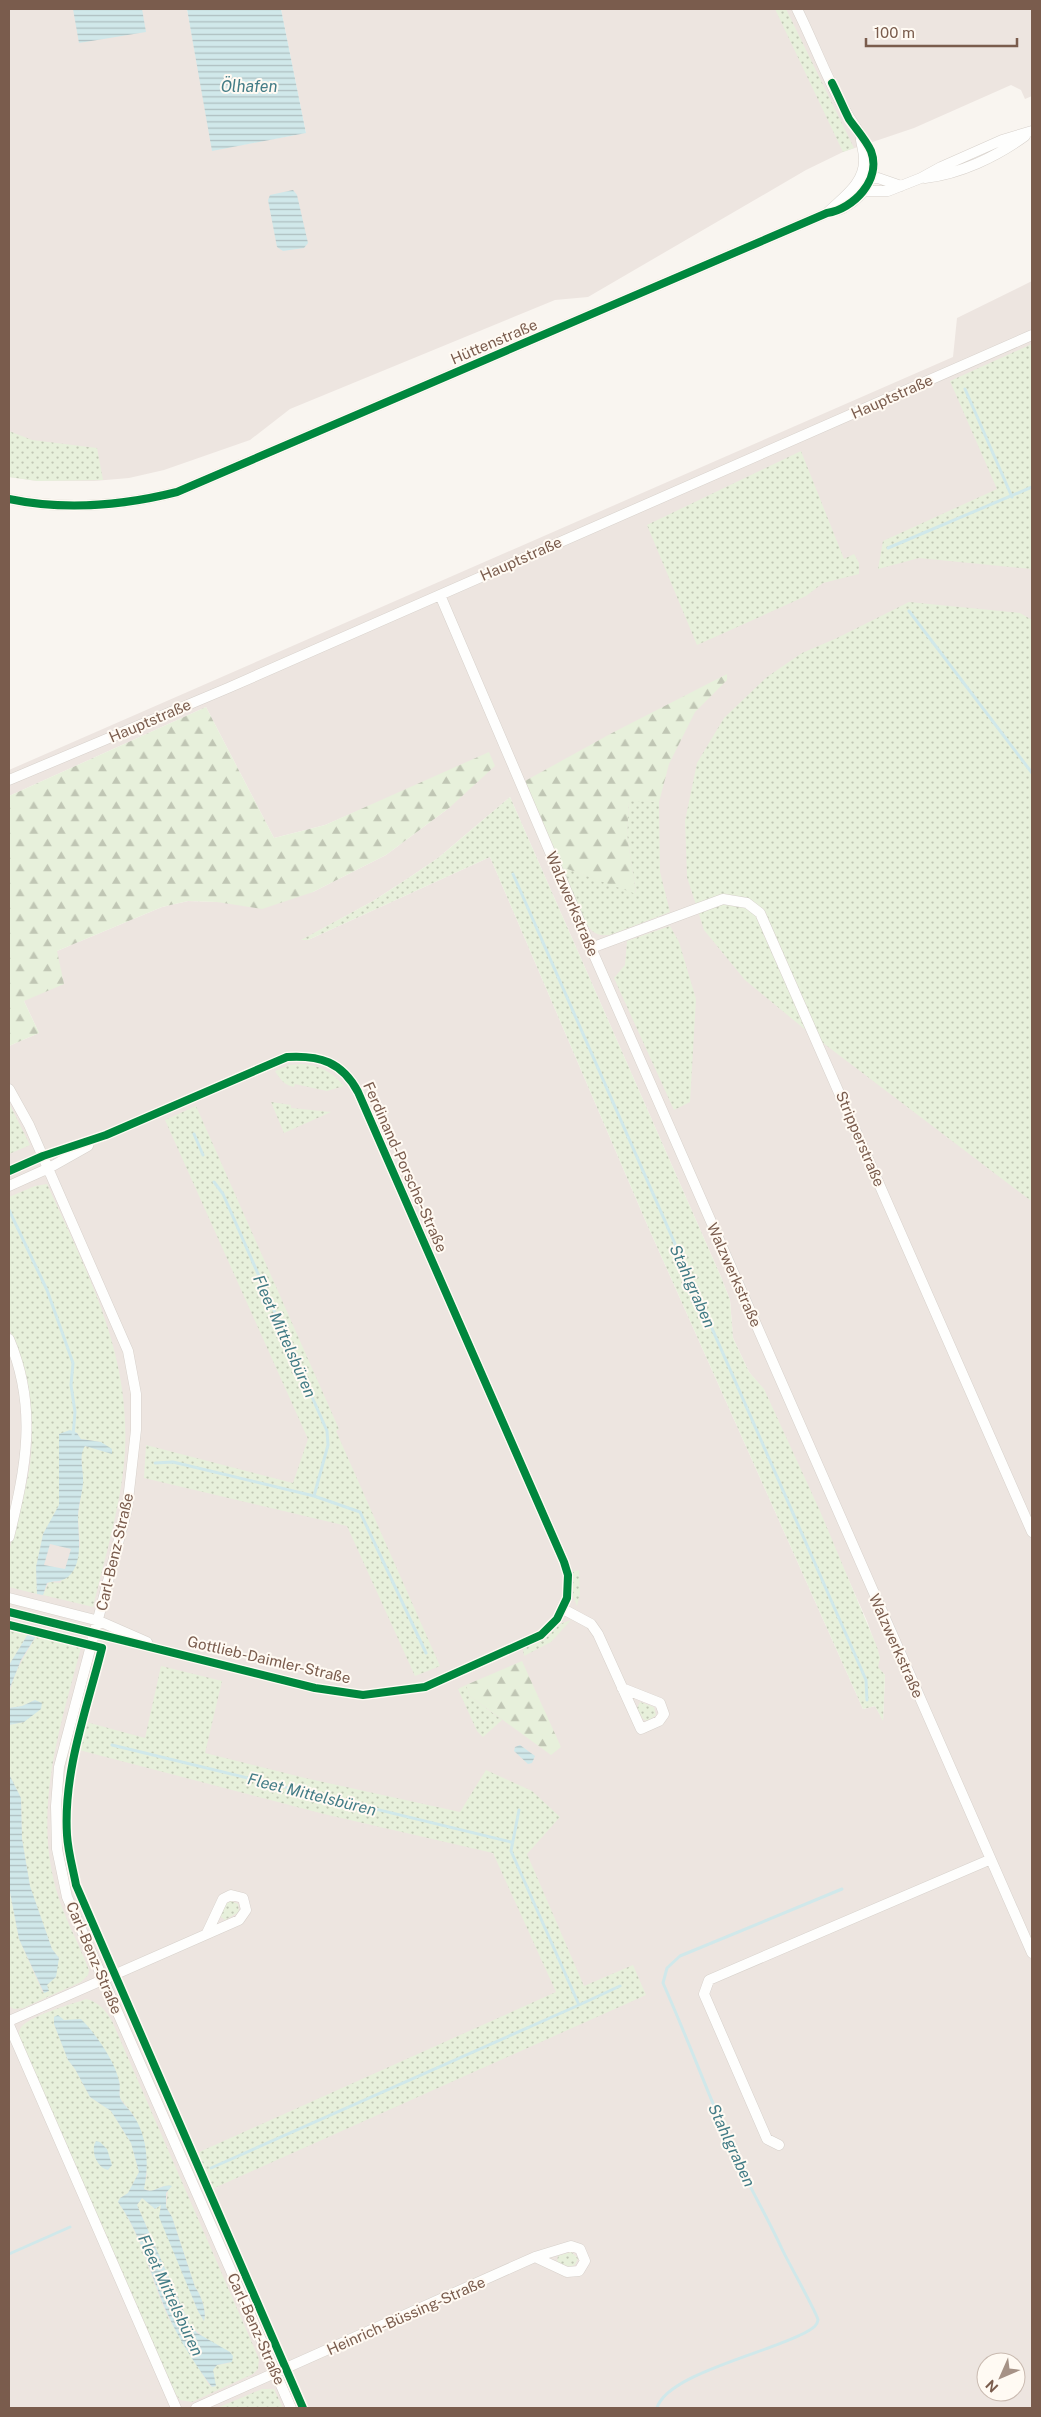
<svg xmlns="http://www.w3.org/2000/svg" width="1041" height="2417" viewBox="0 0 1041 2417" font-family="'Public Sans',sans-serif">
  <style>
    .industrial { fill: #ede5e0; fill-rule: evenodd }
    .grass { fill: url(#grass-dots); fill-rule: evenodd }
    .forest { fill: url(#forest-firs) }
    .water { fill: url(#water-rules); fill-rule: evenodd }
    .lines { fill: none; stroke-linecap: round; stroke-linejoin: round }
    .stream { stroke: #d0e8ea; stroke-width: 3 }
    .minor-casing { stroke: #d7d1cb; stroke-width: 11 }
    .minor { stroke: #fefefd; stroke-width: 10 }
    .cycleway-casing { stroke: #fffaf3; stroke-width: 11 }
    .cycleway { stroke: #00873e; stroke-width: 8 }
    .labels { text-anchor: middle; stroke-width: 4; stroke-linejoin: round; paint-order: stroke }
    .street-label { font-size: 15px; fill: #7a5c4d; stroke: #fffaf3 }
    .water-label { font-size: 16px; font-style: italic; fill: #437c86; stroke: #fffaf3 }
  </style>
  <defs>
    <pattern id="grass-dots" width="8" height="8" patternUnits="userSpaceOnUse" patternTransform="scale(1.25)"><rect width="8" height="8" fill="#e7f0db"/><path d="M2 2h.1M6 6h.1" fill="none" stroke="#c0c6b4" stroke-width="1.8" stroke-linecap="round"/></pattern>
    <pattern id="forest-firs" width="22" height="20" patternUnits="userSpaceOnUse" patternTransform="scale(1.25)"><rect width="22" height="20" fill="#e7f0db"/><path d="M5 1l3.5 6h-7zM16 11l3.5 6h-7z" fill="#c0c6b4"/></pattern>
    <pattern id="water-rules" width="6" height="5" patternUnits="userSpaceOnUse" patternTransform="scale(1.25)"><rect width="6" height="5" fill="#d0e8ea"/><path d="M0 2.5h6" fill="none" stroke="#aebfc0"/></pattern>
  </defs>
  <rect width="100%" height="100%" fill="#f9f5f0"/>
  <path class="industrial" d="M9,9H187L213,150L306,133L281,9H1032V96L1025,99L1021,90L1011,85L914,128L843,152L806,170L588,297L555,300L290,409L250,440L164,470L129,478L94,481H37L9,477Z
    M1032,281V2408H9V1046L39,1033L24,1001L57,951L162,907L188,901L217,902L313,892L386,855L449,808L404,791L325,825L274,838L206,707L9,796V770L953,357L957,318ZM510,797L721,1277L730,1300L733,1338L749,1372L764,1390L867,1621L880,1658L877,1667L885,1675L883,1720L875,1706L863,1709L646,1222L490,857L308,940H302L373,901L407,879L438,858ZM986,2362H1016V2392H986Z"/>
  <path class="grass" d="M775,9H786L854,148L843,152Z
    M1032,344V569L919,558L878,569L883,541L997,489L950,381Z
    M9,431L32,440L97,448L103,480L37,481L9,477Z
    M801,451L844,559L854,554L859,563V574L823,583L806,596L697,645L647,525Z
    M909,602L1020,613L1032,620V1198L1030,1200L802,1027L745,980L704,930L687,877L685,821L697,763L724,718L767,677L802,653L837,638Z
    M510,797L721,1277L730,1300L733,1338L749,1372L764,1389L820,1511L877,1647L880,1658L878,1667L885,1675L883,1721L875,1706L863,1709L646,1222L490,857L308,940H301L373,901L407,879L438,858Z
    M629,800L659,802L660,872L670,912L610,935C605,935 600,936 595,933C581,924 569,883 562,867L636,893L627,835Z
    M670,926L679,942L696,999L690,1102L674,1110L614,978L625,965L627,941Z
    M302,1064C320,1065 332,1072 344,1086L327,1091L295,1084L294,1087C284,1085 280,1079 275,1071L289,1065Z
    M271,1102L291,1105V1108L331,1112L284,1133Z
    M9,1103L30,1145L9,1154Z
    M196,1106L339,1429L336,1431L440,1666L415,1676L347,1526L144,1478L146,1445L293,1483L308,1439L165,1120Z
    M47,1184C87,1272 130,1351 125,1451C122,1503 105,1556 93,1607L43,1595L49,1582L60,1583L80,1546L78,1516L83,1482L81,1452L85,1446L111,1453L101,1442L81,1439L77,1433L59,1434V1506L43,1534L41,1544L36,1567L37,1594L9,1587C9,1577 8,1566 9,1557C12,1528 24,1499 29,1471C37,1427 26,1368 9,1328V1197L35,1186Z
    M579,1570L580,1594L577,1606L573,1596L572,1572Z
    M571,1620L551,1642L524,1656L523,1649L548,1636L560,1624Z
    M9,1630L28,1634L9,1665Z
    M36,1636L81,1648C59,1730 31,1814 59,1899C67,1923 80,1946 89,1970L88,1975L81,1982L23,2008L14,2009L9,2006V1887L19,1939L43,1993L59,1958L52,1949L30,1887L22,1839L21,1798L9,1774V1725L24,1722L35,1700L22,1706L9,1708C9,1677 22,1662 36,1636Z
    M161,1666L222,1681L205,1753L305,1778L460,1812L486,1770L532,1791L560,1817L527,1854L584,1986L633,1965L646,1995L212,2189L197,2153L556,1992L493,1853L324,1814L79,1750L86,1722L145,1738Z
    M466,1685L470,1696L502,1720L483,1737L477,1731L458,1689Z
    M640,1702L654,1707L656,1715L648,1721L643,1719L637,1708Z
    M231,1901L238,1904L239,1912L225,1920L220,1916L227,1903Z
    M86,1999C99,2002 105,2010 112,2021L259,2359L258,2369L253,2374L192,2402L180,2400L174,2392L19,2040C19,2034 18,2030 23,2025C36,2014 69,2005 86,1999ZM56,2020H64L119,2080L120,2098L134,2116L147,2175L143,2189L152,2191L163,2186L168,2190L166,2207L172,2217L195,2287C201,2294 207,2311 204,2321L198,2311L160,2217L161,2204L155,2209L142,2198L137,2205L189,2323L230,2363L217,2365L213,2370L215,2386L212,2387L209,2385C196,2363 181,2341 169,2319C150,2280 143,2238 118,2202L120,2198L128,2193L139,2172L131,2143L111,2111L90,2097L75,2069L68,2060L54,2024Z
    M571,2252L578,2258L575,2265L568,2267L557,2262L558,2256Z
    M262,2389H274L283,2408H217Z"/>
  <path class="forest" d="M727,674V680L695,712L669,764L659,802L629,801L627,835L636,894L562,867L525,781L612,733Z
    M206,707L274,838L325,825L489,752L495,766L449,808L386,855L313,892L262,909L217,902L188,901L162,907L57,951L64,984L24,1001L39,1033L9,1046V796Z
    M522,1661L561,1747L551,1755L470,1696L466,1685Z"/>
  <path class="water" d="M73,9H142L146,32L79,43Z
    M187,9H281L306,133L212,151Z
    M293,190L297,195L308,243L304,248L283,251L277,247L268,200L270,195Z
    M70,1430L77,1433L81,1439L101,1442L112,1449V1454L85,1446C78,1456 84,1471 83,1483C82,1495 78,1506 78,1518C78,1536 84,1563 68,1577C60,1583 54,1580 47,1583L43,1595L37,1594L36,1567L41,1544L43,1534L59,1505V1434ZM50,1544L71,1549L65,1569L44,1565Z
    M28,1634L36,1636L21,1660L9,1690V1665Z
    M35,1700L42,1703L41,1709L24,1722L9,1725V1708L22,1706Z
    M520,1745L535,1756L532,1763L528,1764L514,1751L515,1747Z
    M9,1774L21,1798L22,1839L30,1886L52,1949L59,1958L56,1977L47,1985L49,1991L44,1993L19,1939L9,1887Z
    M58,2015L64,2020L81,2019C95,2033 115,2061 119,2081C121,2087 118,2094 121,2100C124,2105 130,2110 133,2115C148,2137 149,2165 144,2189C153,2195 162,2183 172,2186L166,2193V2207L172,2217L195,2287C201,2295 207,2311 204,2321L198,2311L159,2217L161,2205L155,2209L142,2198L137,2205L189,2323L197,2333L230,2352L233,2356L232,2362L217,2365L213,2370L216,2386L212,2387C198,2369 180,2341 169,2317C151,2279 143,2237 118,2202L120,2198L128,2193L139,2172L131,2143L111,2111L90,2097L75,2069L68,2060L54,2024V2017Z
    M96,2141L100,2142L107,2149L112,2165L108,2170C97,2168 90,2151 96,2141Z"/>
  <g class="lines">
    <path class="stream" d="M965,389L1012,497
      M888,548L1032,487
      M909,611L1032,773
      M513,874L866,1680L867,1700
      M194,1134L203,1155
      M214,1182L223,1194L327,1431L328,1445L314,1496
      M9,1210L47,1290L73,1363L71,1385L75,1412L73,1436
      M155,1463L173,1462L314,1496L360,1512L426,1653
      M112,1745L511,1842
      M579,2005L620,1986
      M211,2168L579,2005L511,1851L519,1810
      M9,2254L70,2227
      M657,2408C667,2373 776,2351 808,2331C813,2328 817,2326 818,2320C818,2315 787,2260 782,2249C766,2214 745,2180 730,2144C707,2091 687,2037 663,1983L667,1968L680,1956L842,1889"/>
    <defs>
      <path id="minor" d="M925,178C960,174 996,157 1025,136
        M864,179L878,178L901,186
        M863,191H888L921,178L941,167L1002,140L1032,131
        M827,213C842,198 865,184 864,159C864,153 862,146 861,140
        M9,499C66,511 121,506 177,492L827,213C850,210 873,189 873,164C873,150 862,138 855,126C831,91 816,47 797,9
        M440,595L591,948L1032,1953
        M9,780L228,688L1032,335
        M591,948L723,899L747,903L760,913L1032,1532
        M9,1089L29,1125L128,1351L136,1394V1430L127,1509L59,1767L56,1806L57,1849L67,1897L291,2408
        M9,1171L43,1156L106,1135L287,1057C320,1055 342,1062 358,1092L564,1562L568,1575L567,1598L557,1619L541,1635L425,1687L363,1695L315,1688L9,1612
        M9,1186L49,1168L88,1146
        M9,1339C38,1408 26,1467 9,1537
        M9,1598L99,1621L147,1642
        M563,1609L591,1624L598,1634L641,1729L659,1721L664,1714L660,1703L622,1688
        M9,2021L239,1920L246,1910L243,1898L231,1895L223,1899L207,1933
        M9,2025L176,2408
        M779,2145L767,2139L704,1994L709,1980L989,1860
        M196,2408L535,2257L571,2246L580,2249L585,2261L579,2271L567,2272L535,2257"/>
    </defs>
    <use href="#minor" class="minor-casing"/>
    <use href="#minor" class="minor"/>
    <defs>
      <path id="cycleway" d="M9,499C66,511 121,506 177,492L827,213C853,209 882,180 871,151C866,140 856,129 849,119C843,107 838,95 832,83
        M9,1171L43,1156L106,1135L287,1057C320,1055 342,1062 358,1092L564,1562L568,1575L567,1598L557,1619L541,1635L425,1687L363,1695L315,1688L9,1612
        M9,1625L102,1648C87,1708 63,1772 67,1835C68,1852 73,1869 76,1885L303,2408"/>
    </defs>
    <use href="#cycleway" class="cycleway-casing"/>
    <use href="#cycleway" class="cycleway"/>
  </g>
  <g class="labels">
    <g class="street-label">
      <text transform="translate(494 342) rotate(-23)" y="5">Hüttenstraße</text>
      <text transform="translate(892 397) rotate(-24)" y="5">Hauptstraße</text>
      <text transform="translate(521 559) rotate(-24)" y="5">Hauptstraße</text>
      <text transform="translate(150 721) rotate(-23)" y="5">Hauptstraße</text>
      <text transform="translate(572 904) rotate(67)" y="5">Walzwerkstraße</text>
      <text transform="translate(860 1139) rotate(67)" y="5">Stripperstraße</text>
      <text transform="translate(405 1167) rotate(66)" y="5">Ferdinand-Porsche-Straße</text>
      <text transform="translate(734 1275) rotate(66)" y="5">Walzwerkstraße</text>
      <text transform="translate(115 1552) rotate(-77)" y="5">Carl-Benz-Straße</text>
      <text transform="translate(896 1646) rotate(66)" y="5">Walzwerkstraße</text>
      <text transform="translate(269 1660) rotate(13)" y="5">Gottlieb-Daimler-Straße</text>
      <text transform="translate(94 1958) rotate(67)" y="5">Carl-Benz-Straße</text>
      <text transform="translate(406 2316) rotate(-24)" y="5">Heinrich-Büssing-Straße</text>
      <text transform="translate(256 2329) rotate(66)" y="5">Carl-Benz-Straße</text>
    </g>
    <g class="water-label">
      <text x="249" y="92">Ölhafen</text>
      <text transform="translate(693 1286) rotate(66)" y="6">Stahlgraben</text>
      <text transform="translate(285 1336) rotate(66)" y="6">Fleet Mittelsbüren</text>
      <text transform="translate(312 1794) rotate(14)" y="6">Fleet Mittelsbüren</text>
      <text transform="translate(732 2145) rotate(65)" y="6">Stahlgraben</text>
      <text transform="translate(171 2295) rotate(65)" y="6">Fleet Mittelsbüren</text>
    </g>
  </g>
  <rect width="1041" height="2417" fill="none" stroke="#7a5c4d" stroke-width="20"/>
  <g transform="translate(1001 2377) rotate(225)"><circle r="24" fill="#fffaf3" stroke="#cabbb1"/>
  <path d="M0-4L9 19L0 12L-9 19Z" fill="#a69286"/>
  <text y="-8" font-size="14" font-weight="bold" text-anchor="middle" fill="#7a5c4d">N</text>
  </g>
  <path d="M866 38v8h151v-8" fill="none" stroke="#7a5c4d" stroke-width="2.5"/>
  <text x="874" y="38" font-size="15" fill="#7a5c4d" stroke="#fffaf3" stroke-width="4" paint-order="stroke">100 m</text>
</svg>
